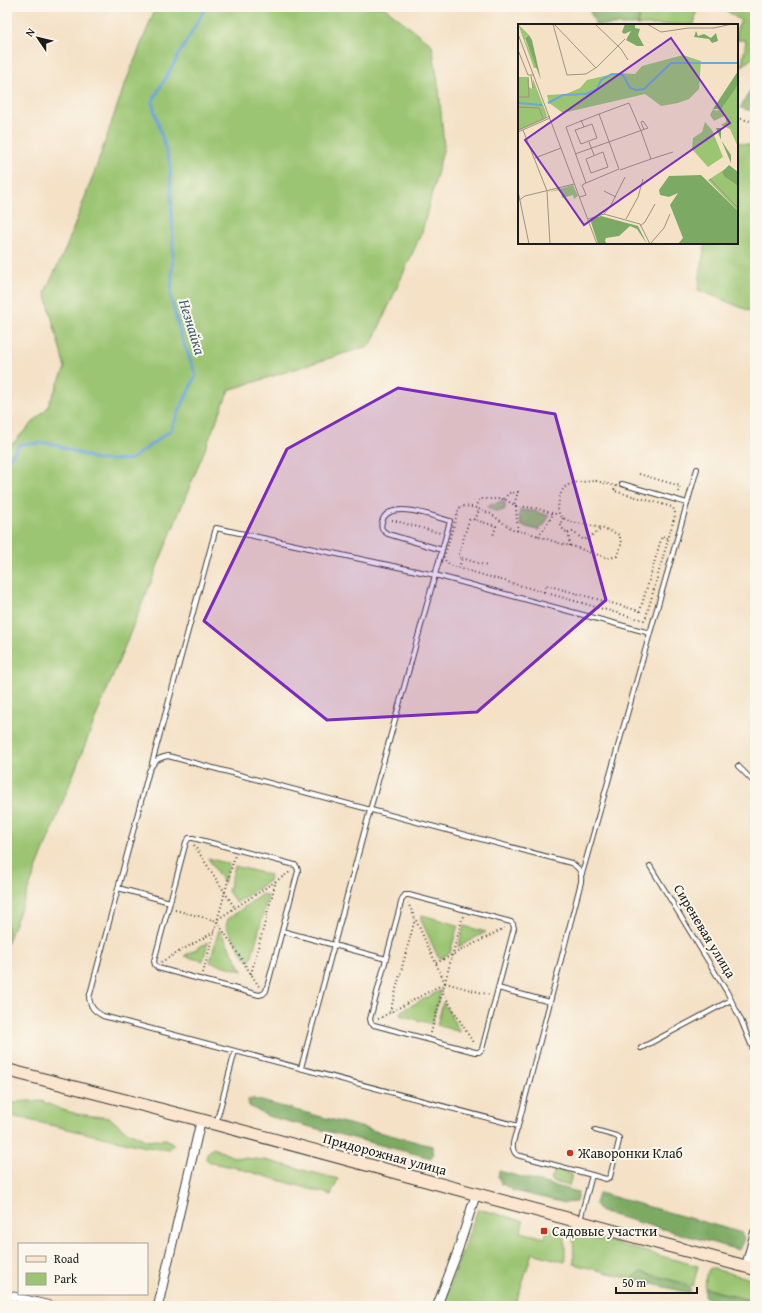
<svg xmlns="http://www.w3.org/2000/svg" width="762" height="1313" viewBox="0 0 762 1313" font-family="'Gentium Book Plus',serif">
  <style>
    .green { fill: #9bc572; stroke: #5c7047 }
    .forest { fill: #7caa64; stroke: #4c6340 }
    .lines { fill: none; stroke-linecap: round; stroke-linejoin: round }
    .stream { stroke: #6da5dc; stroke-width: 3 }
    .service-casing { stroke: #3c3a36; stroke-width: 6 }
    .minor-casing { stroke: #3c3a36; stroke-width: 10 }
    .secondary-casing { stroke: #3c3a36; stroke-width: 14 }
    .path { stroke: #3c3a36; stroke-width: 2; stroke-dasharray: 1 3; stroke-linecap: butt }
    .service { stroke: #fff; stroke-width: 4 }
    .minor { stroke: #fff; stroke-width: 8 }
    .secondary { stroke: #fbe5cf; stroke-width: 12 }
    .marked { fill: #7b2cbf; fill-opacity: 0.2; stroke: #7b2cbf; stroke-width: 3; stroke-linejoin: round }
    .poi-dot { fill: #c8321e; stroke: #fbf7ec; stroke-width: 1.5 }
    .labels { text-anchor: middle; stroke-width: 4; stroke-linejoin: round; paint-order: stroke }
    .street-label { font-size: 14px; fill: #1c1c1c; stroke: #fbf7ec }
    .poi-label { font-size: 14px; fill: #1c1c1c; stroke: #fbf7ec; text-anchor: start }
    .water-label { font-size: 15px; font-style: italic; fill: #405a72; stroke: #fbf7ec }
    .inset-river { fill: none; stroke: #6da5dc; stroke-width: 2 }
    .inset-road { fill: none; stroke: #9e9282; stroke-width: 1 }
    .view { fill: #7b2cbf; fill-opacity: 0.15; stroke: #7b2cbf; stroke-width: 2 }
    .inset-edge { fill: none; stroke: #1c1c1c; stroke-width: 2 }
  </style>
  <rect width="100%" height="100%" fill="#fbf7ec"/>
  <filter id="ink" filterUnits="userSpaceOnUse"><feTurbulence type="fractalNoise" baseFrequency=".025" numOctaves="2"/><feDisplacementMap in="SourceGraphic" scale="8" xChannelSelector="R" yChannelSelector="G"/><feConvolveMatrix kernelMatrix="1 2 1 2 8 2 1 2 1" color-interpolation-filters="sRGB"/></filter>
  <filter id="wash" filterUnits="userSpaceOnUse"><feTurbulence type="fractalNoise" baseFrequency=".012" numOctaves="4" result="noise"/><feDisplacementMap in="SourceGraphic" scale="16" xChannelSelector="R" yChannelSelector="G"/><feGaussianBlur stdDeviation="0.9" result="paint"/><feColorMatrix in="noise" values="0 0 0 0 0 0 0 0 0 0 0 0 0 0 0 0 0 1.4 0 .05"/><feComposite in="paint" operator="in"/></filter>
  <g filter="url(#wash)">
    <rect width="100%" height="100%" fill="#f4e1c6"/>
    <path class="green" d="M156,7H384L432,45L439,89L444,147L422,232L371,345L229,390L94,722L7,944V449L47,408L65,368L45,292L66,248L97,165L123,89Z
      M641,7H697L694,25H638Z
      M721,7H755V56L742,66L746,40H737V29L741,21Z
      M737,142L755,146V320L750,311L698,290L705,243H737Z
      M501,501H504L505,504V509C500,512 492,512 488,507L489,505L491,503L495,504Z
      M520,510L534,511L549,516L544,525L538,530L520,525L521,521L519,517Z
      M208,858L229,864L224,883Z
      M235,866L270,875L269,881L236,903L228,891Z
      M262,894L268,896L251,960L245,958L226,926L228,919Z
      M422,915L458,925L450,953L439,959L421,920Z
      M464,926L486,932L458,947Z
      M219,929L243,971L210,962Z
      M208,942L203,961L184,956Z
      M441,990L432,1024L400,1015L401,1011Z
      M443,1002L460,1032L437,1025Z
      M27,1101H42L60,1109L77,1114L110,1118L123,1129L147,1141L166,1139L174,1144L169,1150L141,1146L7,1115V1103Z
      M213,1148L234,1157L265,1160L338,1179L331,1195L233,1167L212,1163L206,1159L207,1153Z
      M555,1170L572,1174L569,1186L551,1181Z
      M478,1209L523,1221L521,1232L545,1238L548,1227L563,1232L565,1240V1262L532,1253L515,1306H463L458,1304L456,1306H442Z
      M573,1232L698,1266L693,1286L641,1272L631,1279L574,1264Z
      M710,1268L755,1280V1302L705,1288L706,1275Z"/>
    <path class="forest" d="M588,7H641L638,25H596Z
      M755,82V112L740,108Z
      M250,1098L432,1146L434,1153L431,1158L267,1116L249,1106L248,1100Z
      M499,1171L578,1192L576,1202L565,1203L514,1191L502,1184L498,1177Z
      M600,1193L732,1230L742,1233L744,1239L739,1250L601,1212L595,1204L597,1197Z
      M641,1272L683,1283L691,1289L689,1293L631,1279Z
      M705,1288L755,1302V1306H738L704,1297Z"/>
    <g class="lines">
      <path class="stream" d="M7,462L20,444L50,443L98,460H130L170,431L196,375L180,334L171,298L173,249L170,164L152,102L206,7"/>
    </g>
  </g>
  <g filter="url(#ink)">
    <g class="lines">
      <defs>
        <path id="service" d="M622,484L687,503
          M650,633L697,469
          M168,756L571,863C580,868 582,873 581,882L518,1126L103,1016C94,1011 91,1008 89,998L149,771C154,761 158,758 168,756Z
          M152,763L216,528L435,575L650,633L582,874
          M738,766L755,783
          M650,866L727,992L741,1020L755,1054
          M118,888L170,902L186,842L189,838H193L295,865L297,867L298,871L266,991L263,994L259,995L158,968L155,965L154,961L170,902
          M405,895H409L511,922L513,924L514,928L482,1049L479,1052H475L374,1025L371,1023L370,1019L402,899Z
          M282,931L386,959
          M498,988L550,1002
          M641,1048L731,1000
          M301,1068L370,810L450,521C435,517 388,498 382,522C380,528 382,531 388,534L442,550
          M216,1124L235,1051
          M518,1126C516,1135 508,1148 517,1155L592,1175L580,1220
          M592,1175L606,1179L610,1177L619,1141V1138L616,1136L595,1130"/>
        <path id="minor" d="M746,1266L755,1232
          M7,1295L52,1306
          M158,1306L201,1120
          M437,1306L456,1256L476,1194"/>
        <path id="secondary" d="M7,1070L201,1120L755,1269"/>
      </defs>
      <use href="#service" class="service-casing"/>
      <use href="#minor" class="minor-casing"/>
      <use href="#secondary" class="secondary-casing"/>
      <path class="path" d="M737,118L755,122
        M639,474L680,486L678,493
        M596,481L616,486L614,491L669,506C674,508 675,510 675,515L646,617L644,620L635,618L455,567C449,565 446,563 444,557L459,508L465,506L476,508L491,514L513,530L529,533L562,544L576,547L588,552L609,558L617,556L622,542L619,535C610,530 598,527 588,525C577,523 562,522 558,511C559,480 571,483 596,481Z
        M504,499L509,493L518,492L514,505
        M516,506C516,515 518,522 517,531
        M476,508V505L480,499H504L516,506L535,508L555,514
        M563,518L560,524L564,531L568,532L570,546
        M392,520L440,533
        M475,520L479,510
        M568,532H573L584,540L602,529
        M538,536L545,528L552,516L558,512
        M462,558L487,566
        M459,568L462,558L459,557V554L469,520L472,519L496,526L493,536
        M544,592L546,585L640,611L662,536L668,538
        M194,845L235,908
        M175,910L217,921L260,988
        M218,919L290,872
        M161,962L214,932
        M436,963L505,928
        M203,973L235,855
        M251,974L276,881
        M445,983L490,995
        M443,993L474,1044
        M390,1012L415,919
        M378,1019L445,983L408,903
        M431,1033L463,916"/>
      <use href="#service" class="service"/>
      <use href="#minor" class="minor"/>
      <use href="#secondary" class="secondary"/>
    </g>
  </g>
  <path class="marked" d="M398,388L555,414L606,600L477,712L327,720L204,621L287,449Z"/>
  <g class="poi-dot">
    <circle cx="570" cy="1153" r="4"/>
    <rect x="540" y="1227" width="8" height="8" rx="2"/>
  </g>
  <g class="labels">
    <g class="street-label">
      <text transform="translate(705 931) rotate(59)" y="5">Сиреневая улица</text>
      <text transform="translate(385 1154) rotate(15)" y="5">Придорожная улица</text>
    </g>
    <g class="poi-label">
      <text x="578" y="1158">Жаворонки Клаб</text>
      <text x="552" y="1236">Садовые участки</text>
    </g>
    <g class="water-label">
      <text transform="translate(192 327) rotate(73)" y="5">Незнайка</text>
    </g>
  </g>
  <g transform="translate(518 24)">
    <rect width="220" height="220" fill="#f4e1c6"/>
    <path d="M0,0L11,11L7,13V16L19,44H16ZM165,31L183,37L181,65L171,75L160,79L143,82L127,70L45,89L31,79L29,71L48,70L62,64L69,56L99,49L117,50L124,42ZM0,53H11V63L14,65L15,55L29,91L27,95L0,107ZM220,61V123L212,105L203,101L208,98V91L196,97L192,91L195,85L199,87ZM187,98L194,106L205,133L190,143L174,125L175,114L184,108ZM212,142L220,149V187L190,156ZM55,161L60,172L56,175L55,171L44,174L43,166L30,168Z" fill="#9bc572"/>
    <path d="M107,0H117V4L122,5L120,11L126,22H119L108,16L113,7L106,10L104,8ZM178,7L180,12L186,10L193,14L198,9L200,17L194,19L191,15L176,13ZM11,11L14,16L23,56L7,14ZM220,47V61L203,85H195ZM198,104H203V116L213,131V139ZM211,141L220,148V162L206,152L204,148ZM183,151L220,187V220H160L165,214L152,181L160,169L151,173L142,171L141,166L151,152ZM83,192L120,202L129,220L119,205L112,202L101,212L88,214L87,217L89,220H80L72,195Z" fill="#7caa64"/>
    <path class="inset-river" d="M0,79L24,81M30,79L45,71L68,70L79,65L83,56L94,50L105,51L112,64L118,66L126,65L153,39H220"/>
    <path class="inset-road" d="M35,0L49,51L68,50L79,43L107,15M36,0L78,44M77,0L103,25L110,36M129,0L143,8L171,4H196L214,0M0,10L79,220M0,26L10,51H16M13,52L15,64M0,73H11L10,55M0,83L21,84L25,94M81,90L101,145L68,159L48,103ZM81,90L111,79L123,107L133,135L102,146M63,96L66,103L74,100L79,114L63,120L57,106L66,103M0,106L32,92M5,106L29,167L32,220M0,108L32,94M71,118L76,131M85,128L90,143L73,149L68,135ZM57,130L130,104L125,97L123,98L126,106M17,134L43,124M133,135L155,128M192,155L220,184M0,167L11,220M86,167L98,173M62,173L68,171L64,161L68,159M0,177L7,172L56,160M86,190L122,200L132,220M70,195L86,190L92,183L107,153M108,195L120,173L125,155M122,202L127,198L137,180M132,220L146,204L152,190"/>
    <path class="view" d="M153,14L212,99L66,201L7,116Z"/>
    <rect width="220" height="220" class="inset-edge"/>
  </g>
  <rect width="762" height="1313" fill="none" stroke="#fbf7ec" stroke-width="24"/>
  <rect x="18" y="1243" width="130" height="52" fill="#fbf7ec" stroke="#a29f99"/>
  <rect x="26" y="1256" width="20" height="6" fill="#fbe5cf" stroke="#a29f99"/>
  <text x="54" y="1263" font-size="12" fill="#1c1c1c">Road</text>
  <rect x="26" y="1273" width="20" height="12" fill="#9bc572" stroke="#a29f99"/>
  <text x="54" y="1283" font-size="12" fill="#1c1c1c">Park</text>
  <g transform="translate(38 38) rotate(305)" stroke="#fbf7ec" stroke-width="3" paint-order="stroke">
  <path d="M0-3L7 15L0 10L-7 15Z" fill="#1c1c1c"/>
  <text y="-6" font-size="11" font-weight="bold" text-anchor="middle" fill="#1c1c1c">N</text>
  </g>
  <path d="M616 1287v6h81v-6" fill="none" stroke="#1c1c1c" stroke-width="2"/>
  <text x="622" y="1287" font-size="12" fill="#1c1c1c" stroke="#fbf7ec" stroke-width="3" paint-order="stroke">50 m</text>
</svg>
